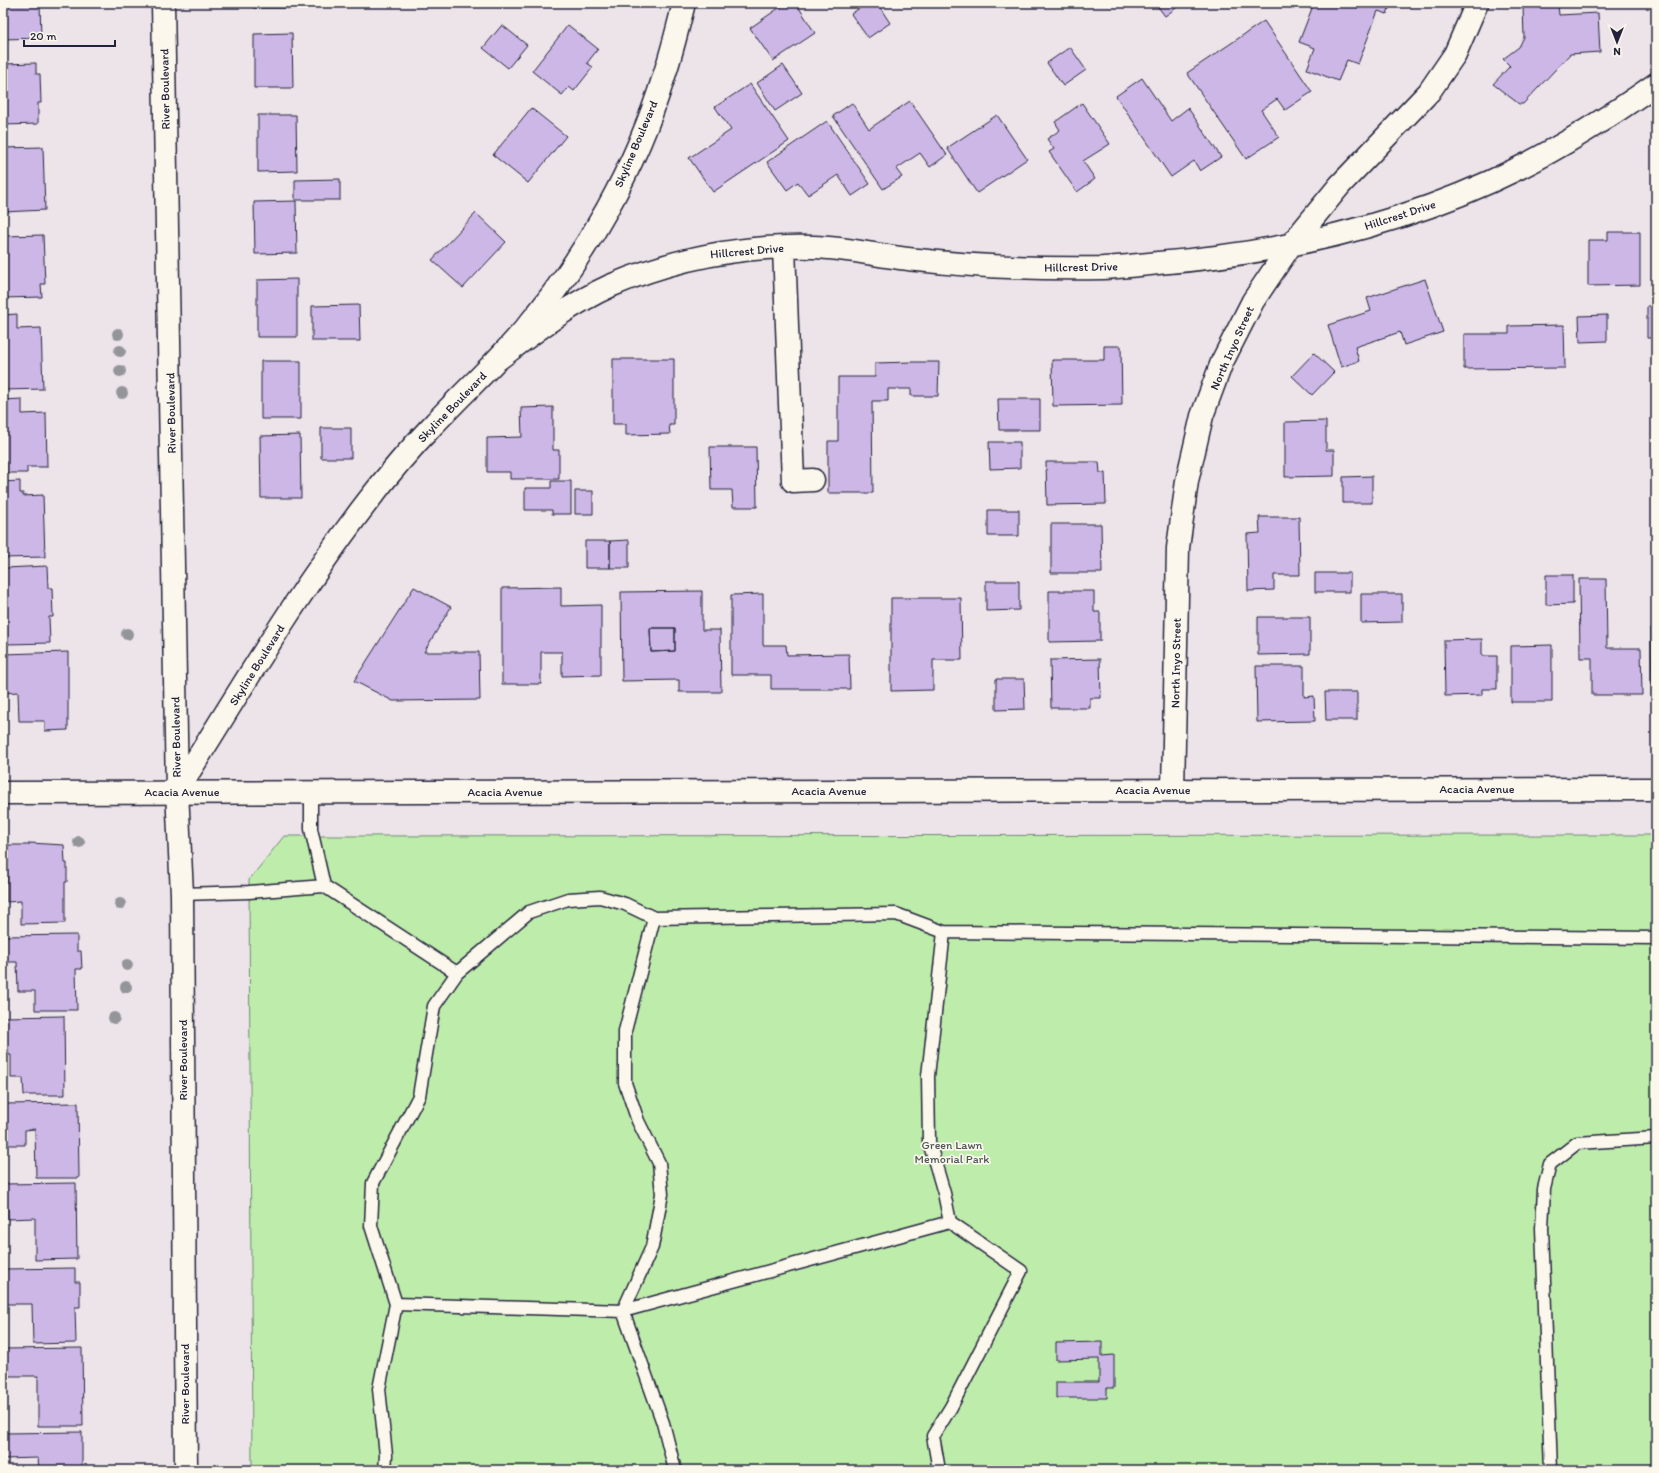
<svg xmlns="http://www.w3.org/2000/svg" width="1659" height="1473" viewBox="0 0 1659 1473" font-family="Itim,sans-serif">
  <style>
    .green { fill: #beedab; stroke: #708873 }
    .building { fill: #cdb7e7; stroke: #22223b; fill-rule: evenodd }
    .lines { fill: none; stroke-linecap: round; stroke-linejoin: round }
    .lane-casing { stroke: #22223b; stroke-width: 15 }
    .street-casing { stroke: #22223b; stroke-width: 25 }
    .secondary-casing { stroke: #22223b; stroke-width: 25 }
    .lane { stroke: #fbf7ec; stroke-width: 12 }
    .street { stroke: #fbf7ec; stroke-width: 22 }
    .secondary { stroke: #fbf7ec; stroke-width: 22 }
    .tree { fill: #939599 }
    .labels { text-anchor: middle; stroke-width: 3.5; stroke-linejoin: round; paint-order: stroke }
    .street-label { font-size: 12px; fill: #22223b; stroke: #fbf7ec }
    .park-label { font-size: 12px; fill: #495557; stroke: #fbf7ec }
  </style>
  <rect width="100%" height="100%" fill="#ede4ea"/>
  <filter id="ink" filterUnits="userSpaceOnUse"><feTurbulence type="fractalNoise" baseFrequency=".025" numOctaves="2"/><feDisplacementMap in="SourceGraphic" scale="8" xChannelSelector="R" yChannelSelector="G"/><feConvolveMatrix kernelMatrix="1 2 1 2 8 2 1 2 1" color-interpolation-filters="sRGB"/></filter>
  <g filter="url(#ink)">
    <path class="green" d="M1656,835V1470H252L249,880L284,836Z"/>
    <path class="building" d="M3,3H40L41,38L3,39Z
      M253,3H292V8H253Z
      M786,3H796L815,33L773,61L750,28Z
      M867,3H877L890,23L868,38L851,14Z
      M1155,3H1183L1165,16Z
      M1314,3H1391L1387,14L1378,11L1358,64L1347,60L1338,81L1307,69L1315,48L1299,42Z
      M1558,5L1559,15L1598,13L1600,52L1570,54L1523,104H1519L1493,84L1510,66L1503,59L1519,47L1524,37L1523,7Z
      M1264,21L1312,92L1285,110L1277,99L1261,110L1279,137L1246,159L1187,73Z
      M502,25L527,45L508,68L483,48Z
      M568,25L598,49L587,63L593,67L574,91L569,87L562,95L532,71Z
      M292,33L293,88H254V34Z
      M1070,47L1086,70L1063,86L1047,63Z
      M36,63V74H40L41,103H38V124L3,125V64Z
      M783,65L802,93L775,111L757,83Z
      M1142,78L1171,121L1188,108L1221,157L1200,171L1194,161L1171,177L1116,96Z
      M750,84L789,141L713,192L689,158L731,130L715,107Z
      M910,101L947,155L930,167L920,153L896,169L902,177L883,189L833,116L852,103L869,129Z
      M1082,103L1110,144L1083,161L1095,179L1077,192L1049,152L1054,149L1047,139L1060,130L1055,122Z
      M531,108L566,136L528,183L493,155Z
      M258,115H296L297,171L258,172Z
      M997,115L1027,159L977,193L947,148Z
      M827,121L870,184L852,196L838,175L808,195L798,182L787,190L767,162Z
      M43,147L45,210L3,212V148Z
      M340,179V200H295V180Z
      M296,201L297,253L255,254L254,202Z
      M476,213L506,242L463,288L432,260Z
      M1608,232H1640V285L1588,286V240H1608Z
      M43,235L45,284H41L42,297L3,298V236Z
      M297,279V337H257V280Z
      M1425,279L1443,332L1404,345L1400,332L1355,347L1359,361L1341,367L1328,325L1371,311L1367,298Z
      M359,305L360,341H312V306Z
      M1647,306H1656V338H1647Z
      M17,314V329L41,328L43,389L3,390V315Z
      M1607,315V341L1580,342L1579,316Z
      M1564,325L1565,368L1464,369V334H1509V326Z
      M1104,346H1121L1122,405L1053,406L1052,360H1104Z
      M1314,353L1334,372L1312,395L1292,376Z
      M613,359H674V425H669L670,434L626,435V424H613Z
      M261,361H301V419H261Z
      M912,362H939L938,396H911V389H888V401H872L873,493H828V441H838V377H875V363Z
      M22,399V414L46,413L47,467H27V473H6V461H3V400Z
      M998,399H1040V430H999Z
      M553,407V450H559V479H510V472H487V438L522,437L521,408Z
      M1326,421V450H1334V476L1285,477V422Z
      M321,428H351V458H321Z
      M300,435L301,498H261L260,436Z
      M989,442H1020V468L990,469Z
      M710,447H756L757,507H733L732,490H711Z
      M1046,462H1099L1100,473H1105L1106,504L1047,505Z
      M1372,476V503H1343V477Z
      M20,481V493H23V496L43,495L45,557L3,558V482Z
      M551,481H571V514H552V510H525V488H551Z
      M575,491H593V514H575Z
      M988,510H1019V536H988Z
      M1259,517H1299L1300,575H1274V590L1248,591L1247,534L1260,533Z
      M1051,524H1101L1102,573H1051Z
      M629,540V568H610V541Z
      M585,541H610V568H585Z
      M47,566L48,588H52L53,617H49L50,643L7,644V626H3V606H6L5,568Z
      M1315,573H1350V592H1315Z
      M1546,575H1573V604L1546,605Z
      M1579,579H1606L1607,648H1641L1642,695H1592V658H1580Z
      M986,581H1019V610L986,611Z
      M414,587L451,607L424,652H479L480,700L393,701L354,681Z
      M561,587V606L601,605V675L562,676V652H541V684H502V588Z
      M702,591V630H720L721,692H679V680L622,681L621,592ZM650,628H675V651L651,652Z
      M1049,591H1094V612H1100V641L1049,642Z
      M763,594V645H786L787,655L849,654L850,689H771V675H731V595Z
      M1361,594H1402V622L1361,623Z
      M891,598H961L962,660H933V690L891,691Z
      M1258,617H1310V654L1258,655Z
      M650,628H675V651L651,652Z
      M1651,628H1656V696H1652Z
      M1482,639V656H1497V689H1482V695L1445,696L1444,640Z
      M1552,645V702H1511V646Z
      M68,652V730L45,731V721H19L18,692L3,693V654Z
      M1100,659L1101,698H1090V708H1051L1050,660Z
      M1256,666H1304V697L1314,696L1315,721L1257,722Z
      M996,679H1024L1025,709L996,710Z
      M1325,692H1357V720H1326Z
      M29,843L64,845L65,863H67V882H65V923L21,924V901L7,902V872H3V845H29Z
      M77,935V951H81L82,969H76L77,1010H35V991H18L17,962H3V936Z
      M64,1016L65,1095H24L23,1078H11V1055H3V1017Z
      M78,1103L79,1178H36L35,1129L25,1130V1145H7V1129H3V1104Z
      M76,1183L77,1259L35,1260V1218L8,1219V1208H3V1184Z
      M75,1268V1282H80V1307H75L76,1343L33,1344L32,1304H3V1269Z
      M1102,1342V1356L1114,1355V1388H1107V1398H1056V1382H1099V1359L1056,1360V1343Z
      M82,1348L83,1426H38V1376H3V1349Z
      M82,1432V1470H39L38,1458L3,1459V1433Z"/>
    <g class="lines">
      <defs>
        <path id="lane" d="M311,793V829L324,886L457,973
          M182,894L249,892L324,886
          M654,918L625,1031V1083L638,1121L659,1163L662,1194L652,1247L623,1311L663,1423L675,1470
          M396,1304L623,1311L950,1222
          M385,1470L386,1455L379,1389L396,1304L371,1226L373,1183L419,1096L434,1006L457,973L529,912L568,899L600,897L625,904L654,918L896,914L944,932L1656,938
          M939,1470L933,1436L951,1407L1021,1271L950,1222L944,1193L929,1142L928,1076L944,932
          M1551,1470L1542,1228L1544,1189L1550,1164L1577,1143L1656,1138"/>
        <path id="street" d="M784,248L793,481L813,480
          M497,360C533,333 568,305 610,286C675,258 744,245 814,247C849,248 884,257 918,260C979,267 1041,269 1103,268C1121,267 1140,265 1158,263C1283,253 1407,224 1519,168C1567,144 1612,115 1656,84
          M1173,790L1178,548L1187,481L1202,416L1222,362L1253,301L1290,246L1340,185L1429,92L1455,54L1477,3
          M177,791C239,693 297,593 368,501C388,475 410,449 433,425C463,393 496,363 525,329C586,256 636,168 664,76C672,52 678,27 684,3
          M3,793L1656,789"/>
        <path id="secondary" d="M163,3L177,791L182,894L186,1470"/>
      </defs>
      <use href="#lane" class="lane-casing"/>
      <use href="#street" class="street-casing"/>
      <use href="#secondary" class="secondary-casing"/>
      <use href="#lane" class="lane"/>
      <use href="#street" class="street"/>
      <use href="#secondary" class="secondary"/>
    </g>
    <g class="tree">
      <circle cx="118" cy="334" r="6"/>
      <circle cx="120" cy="351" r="6"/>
      <circle cx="120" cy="371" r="6"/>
      <circle cx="122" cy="393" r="6"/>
      <circle cx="127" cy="634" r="6"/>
      <circle cx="79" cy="842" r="6"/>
      <circle cx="120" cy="904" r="6"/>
      <circle cx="127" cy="965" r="6"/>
      <circle cx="126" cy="987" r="6"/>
      <circle cx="114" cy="1018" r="6"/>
    </g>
  </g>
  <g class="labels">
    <g class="street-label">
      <text transform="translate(165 89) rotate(-91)" y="4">River Boulevard</text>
      <text transform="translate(636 144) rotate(-67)" y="4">Skyline Boulevard</text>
      <text transform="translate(1400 215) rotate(-18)" y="4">Hillcrest Drive</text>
      <text transform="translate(747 251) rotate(-5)" y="4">Hillcrest Drive</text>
      <text transform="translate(1081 267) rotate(-1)" y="4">Hillcrest Drive</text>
      <text transform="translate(1232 348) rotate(-66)" y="4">North Inyo Street</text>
      <text transform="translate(452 407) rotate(-46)" y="4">Skyline Boulevard</text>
      <text transform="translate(171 413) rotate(-91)" y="4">River Boulevard</text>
      <text transform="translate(1176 663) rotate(-89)" y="4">North Inyo Street</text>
      <text transform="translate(257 665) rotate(-58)" y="4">Skyline Boulevard</text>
      <text transform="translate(176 737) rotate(-91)" y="4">River Boulevard</text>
      <text x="1477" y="793">Acacia Avenue</text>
      <text x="1153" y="794">Acacia Avenue</text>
      <text x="829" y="795">Acacia Avenue</text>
      <text x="182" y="796">Acacia Avenue</text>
      <text x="505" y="796">Acacia Avenue</text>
      <text transform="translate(183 1060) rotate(-90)" y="4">River Boulevard</text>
      <text transform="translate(185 1384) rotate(-90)" y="4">River Boulevard</text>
    </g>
    <g class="park-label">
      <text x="952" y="1149">Green Lawn<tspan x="952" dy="14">Memorial Park</tspan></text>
    </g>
  </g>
  <rect width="1659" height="1473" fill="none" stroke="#fbf7ec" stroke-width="16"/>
  <rect x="8" y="8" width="1643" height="1457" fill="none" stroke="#22223b" stroke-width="1.5" filter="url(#ink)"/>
  <g transform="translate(1617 42) rotate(180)" stroke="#fbf7ec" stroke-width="3" paint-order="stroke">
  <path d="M0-3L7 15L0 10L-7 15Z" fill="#22223b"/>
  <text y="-6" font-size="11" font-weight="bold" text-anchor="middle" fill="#22223b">N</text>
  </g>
  <path d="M24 40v6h91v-6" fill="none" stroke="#22223b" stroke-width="2"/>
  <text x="30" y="40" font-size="12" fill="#22223b" stroke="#fbf7ec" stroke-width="3" paint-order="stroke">20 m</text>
</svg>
